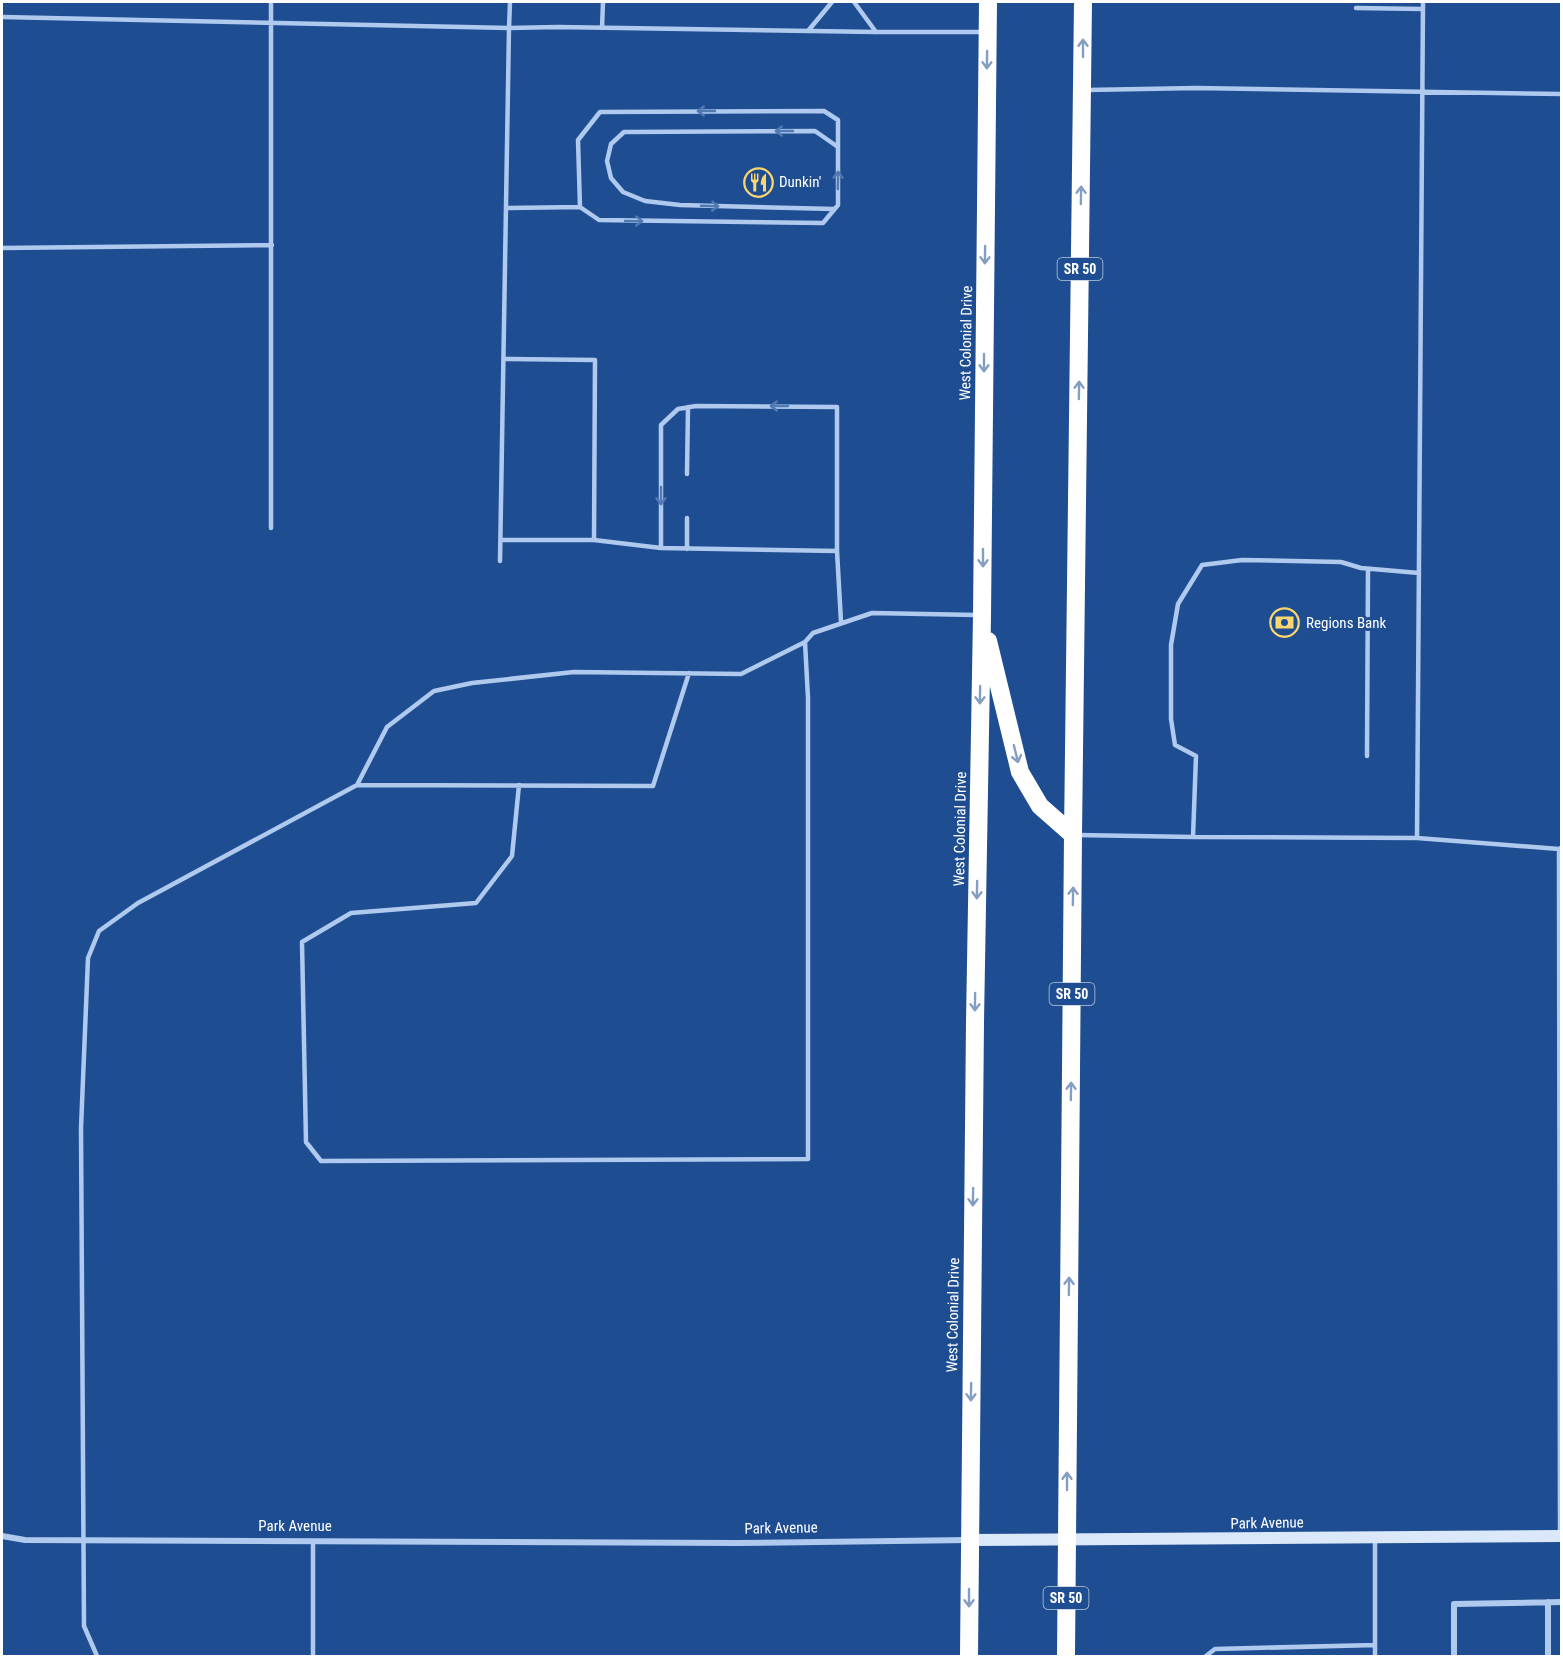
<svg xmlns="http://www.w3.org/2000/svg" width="1563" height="1658" viewBox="0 0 1563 1658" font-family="'Roboto Condensed',sans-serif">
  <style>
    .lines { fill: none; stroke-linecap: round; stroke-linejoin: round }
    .lane { stroke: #afcaee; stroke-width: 4.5 }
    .street { stroke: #afcaee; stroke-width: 6 }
    .secondary { stroke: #dbe8fa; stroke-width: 12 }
    .highway { stroke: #fff; stroke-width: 18 }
    .oneway { stroke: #839ec2 }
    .oneway2 { stroke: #5179b2 }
    .labels { text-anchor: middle; stroke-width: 6; stroke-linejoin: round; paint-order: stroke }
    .shield { fill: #1e4e91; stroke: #bccade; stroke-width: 1.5 }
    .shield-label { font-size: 14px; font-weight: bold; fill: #fff }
    .poi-label { font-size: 15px; fill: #fff; stroke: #1e4e91; text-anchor: start }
    .street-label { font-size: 15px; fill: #fff; stroke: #1e4e91 }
  </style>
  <rect width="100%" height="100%" fill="#1e4e91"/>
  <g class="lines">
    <path class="lane" d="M271,2V528
      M510,2L509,28L558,27L876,32H983
      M854,2L876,32
      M1356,8L1423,9
      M2,17L509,28L500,561
      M602,28L603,2
      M808,31L832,2
      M1087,90L1196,88L1562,94
      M507,208L580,207L599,220L823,223L838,205V120L824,111L600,112L578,140L580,207
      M834,209L680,205L645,201L623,192L611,178L607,161L611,144L624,132L815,131L838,147
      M2,248L272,245
      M504,359L595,360L594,540
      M687,474L688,407
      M501,540H594L661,548L837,551
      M661,548V425L678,409L696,406L837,407V551L841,622
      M687,549V518
      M1367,756L1368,569
      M357,785L653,786L689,673
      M519,785L512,856L476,903L351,913L302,942L306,1142L321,1161L808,1159V698L805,642
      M1077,835L1193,837L1417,838L1559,849
      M1193,837L1196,756L1175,745L1171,719V645L1178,604L1202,565L1242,560L1341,562L1361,568L1419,573
      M1417,838L1423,2
      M1560,1536L1559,849L1562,847
      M313,1541V1656
      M97,1656L84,1626L81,1128L88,958L99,931L138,903L357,785L387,727L434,691L472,683L574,672L741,674L805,642L813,633L872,613L976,615
      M1206,1656L1215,1649L1375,1645
      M1375,1656V1537"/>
    <path class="street" d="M2,1536L25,1540L737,1543L969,1540
      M1548,1602V1656
      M1454,1656V1604L1562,1602"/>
    <path class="secondary" d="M969,1540L1562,1536"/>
    <path class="highway" d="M988,641L1020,772L1040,806L1073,835
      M969,1656L975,1022L982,616L988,2
      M1066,1656L1073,835L1083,2"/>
  </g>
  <defs><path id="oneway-shaft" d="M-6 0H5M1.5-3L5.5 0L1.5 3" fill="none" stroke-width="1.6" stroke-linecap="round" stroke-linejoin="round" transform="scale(1.5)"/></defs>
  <g class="oneway">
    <use href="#oneway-shaft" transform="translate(1083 48) rotate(-90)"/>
    <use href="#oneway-shaft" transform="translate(987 60) rotate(91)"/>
    <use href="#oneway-shaft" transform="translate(1081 195) rotate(-89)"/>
    <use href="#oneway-shaft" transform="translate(985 255) rotate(91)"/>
    <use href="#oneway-shaft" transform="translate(984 363) rotate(90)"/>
    <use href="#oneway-shaft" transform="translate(1079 390) rotate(-89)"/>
    <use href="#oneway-shaft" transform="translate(983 558) rotate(90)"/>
    <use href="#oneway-shaft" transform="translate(980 695) rotate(91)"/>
    <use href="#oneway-shaft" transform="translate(1016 754) rotate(76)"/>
    <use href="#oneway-shaft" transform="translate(977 890) rotate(91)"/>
    <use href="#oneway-shaft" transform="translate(1073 896) rotate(-89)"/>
    <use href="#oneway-shaft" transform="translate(975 1002) rotate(91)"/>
    <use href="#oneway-shaft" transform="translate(1071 1091) rotate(-89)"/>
    <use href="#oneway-shaft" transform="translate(973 1197) rotate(91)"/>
    <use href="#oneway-shaft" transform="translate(1069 1286) rotate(-89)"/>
    <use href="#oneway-shaft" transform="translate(971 1392) rotate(91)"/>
    <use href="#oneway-shaft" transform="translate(1067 1481) rotate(-90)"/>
    <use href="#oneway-shaft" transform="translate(969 1598) rotate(90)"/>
  </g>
  <g class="oneway2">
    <use href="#oneway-shaft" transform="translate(706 111) rotate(180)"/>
    <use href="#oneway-shaft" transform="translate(784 131) rotate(180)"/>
    <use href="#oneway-shaft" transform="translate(838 180) rotate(-89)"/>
    <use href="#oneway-shaft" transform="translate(710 206) rotate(2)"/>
    <use href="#oneway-shaft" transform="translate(634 221) rotate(1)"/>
    <use href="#oneway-shaft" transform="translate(779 406) rotate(-180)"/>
    <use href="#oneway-shaft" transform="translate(661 496) rotate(90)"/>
  </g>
  <defs>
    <symbol id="restaurant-ring" viewBox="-11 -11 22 22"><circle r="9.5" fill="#1e4e91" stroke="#fcd66e" stroke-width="1.5"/><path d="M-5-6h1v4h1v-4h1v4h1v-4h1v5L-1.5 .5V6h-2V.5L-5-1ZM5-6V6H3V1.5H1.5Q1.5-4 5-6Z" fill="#fcd66e"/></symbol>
    <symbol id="bank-ring" viewBox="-11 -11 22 22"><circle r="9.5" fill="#1e4e91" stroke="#fcd66e" stroke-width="1.5"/><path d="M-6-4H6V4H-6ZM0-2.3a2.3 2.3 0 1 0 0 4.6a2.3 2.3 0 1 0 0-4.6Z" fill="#fcd66e"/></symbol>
  </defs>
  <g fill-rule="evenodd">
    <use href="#restaurant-ring" x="742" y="166" width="33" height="33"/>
    <use href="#bank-ring" x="1268" y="606" width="33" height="33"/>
  </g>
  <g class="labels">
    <g class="shield">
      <rect x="1057.5" y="258" width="45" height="22" rx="4.5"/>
      <rect x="1049.5" y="983" width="45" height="22" rx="4.5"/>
      <rect x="1043.5" y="1587" width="45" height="22" rx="4.5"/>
    </g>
    <g class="shield-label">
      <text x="1080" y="274">SR 50</text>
      <text x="1072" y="999">SR 50</text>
      <text x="1066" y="1603">SR 50</text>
    </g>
    <g class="poi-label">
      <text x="779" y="187">Dunkin'</text>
      <text x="1306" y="628">Regions Bank</text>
    </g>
    <g class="street-label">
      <text transform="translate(966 343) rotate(-89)" y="5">West Colonial Drive</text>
      <text transform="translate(960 829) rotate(-89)" y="5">West Colonial Drive</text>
      <text transform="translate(953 1315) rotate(-89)" y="5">West Colonial Drive</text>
      <text transform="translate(1267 1523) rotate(-1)" y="5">Park Avenue</text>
      <text x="295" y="1531">Park Avenue</text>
      <text transform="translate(781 1528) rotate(-1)" y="5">Park Avenue</text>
    </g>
  </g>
  <rect width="1563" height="1658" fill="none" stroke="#ffffff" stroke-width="6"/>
</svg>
